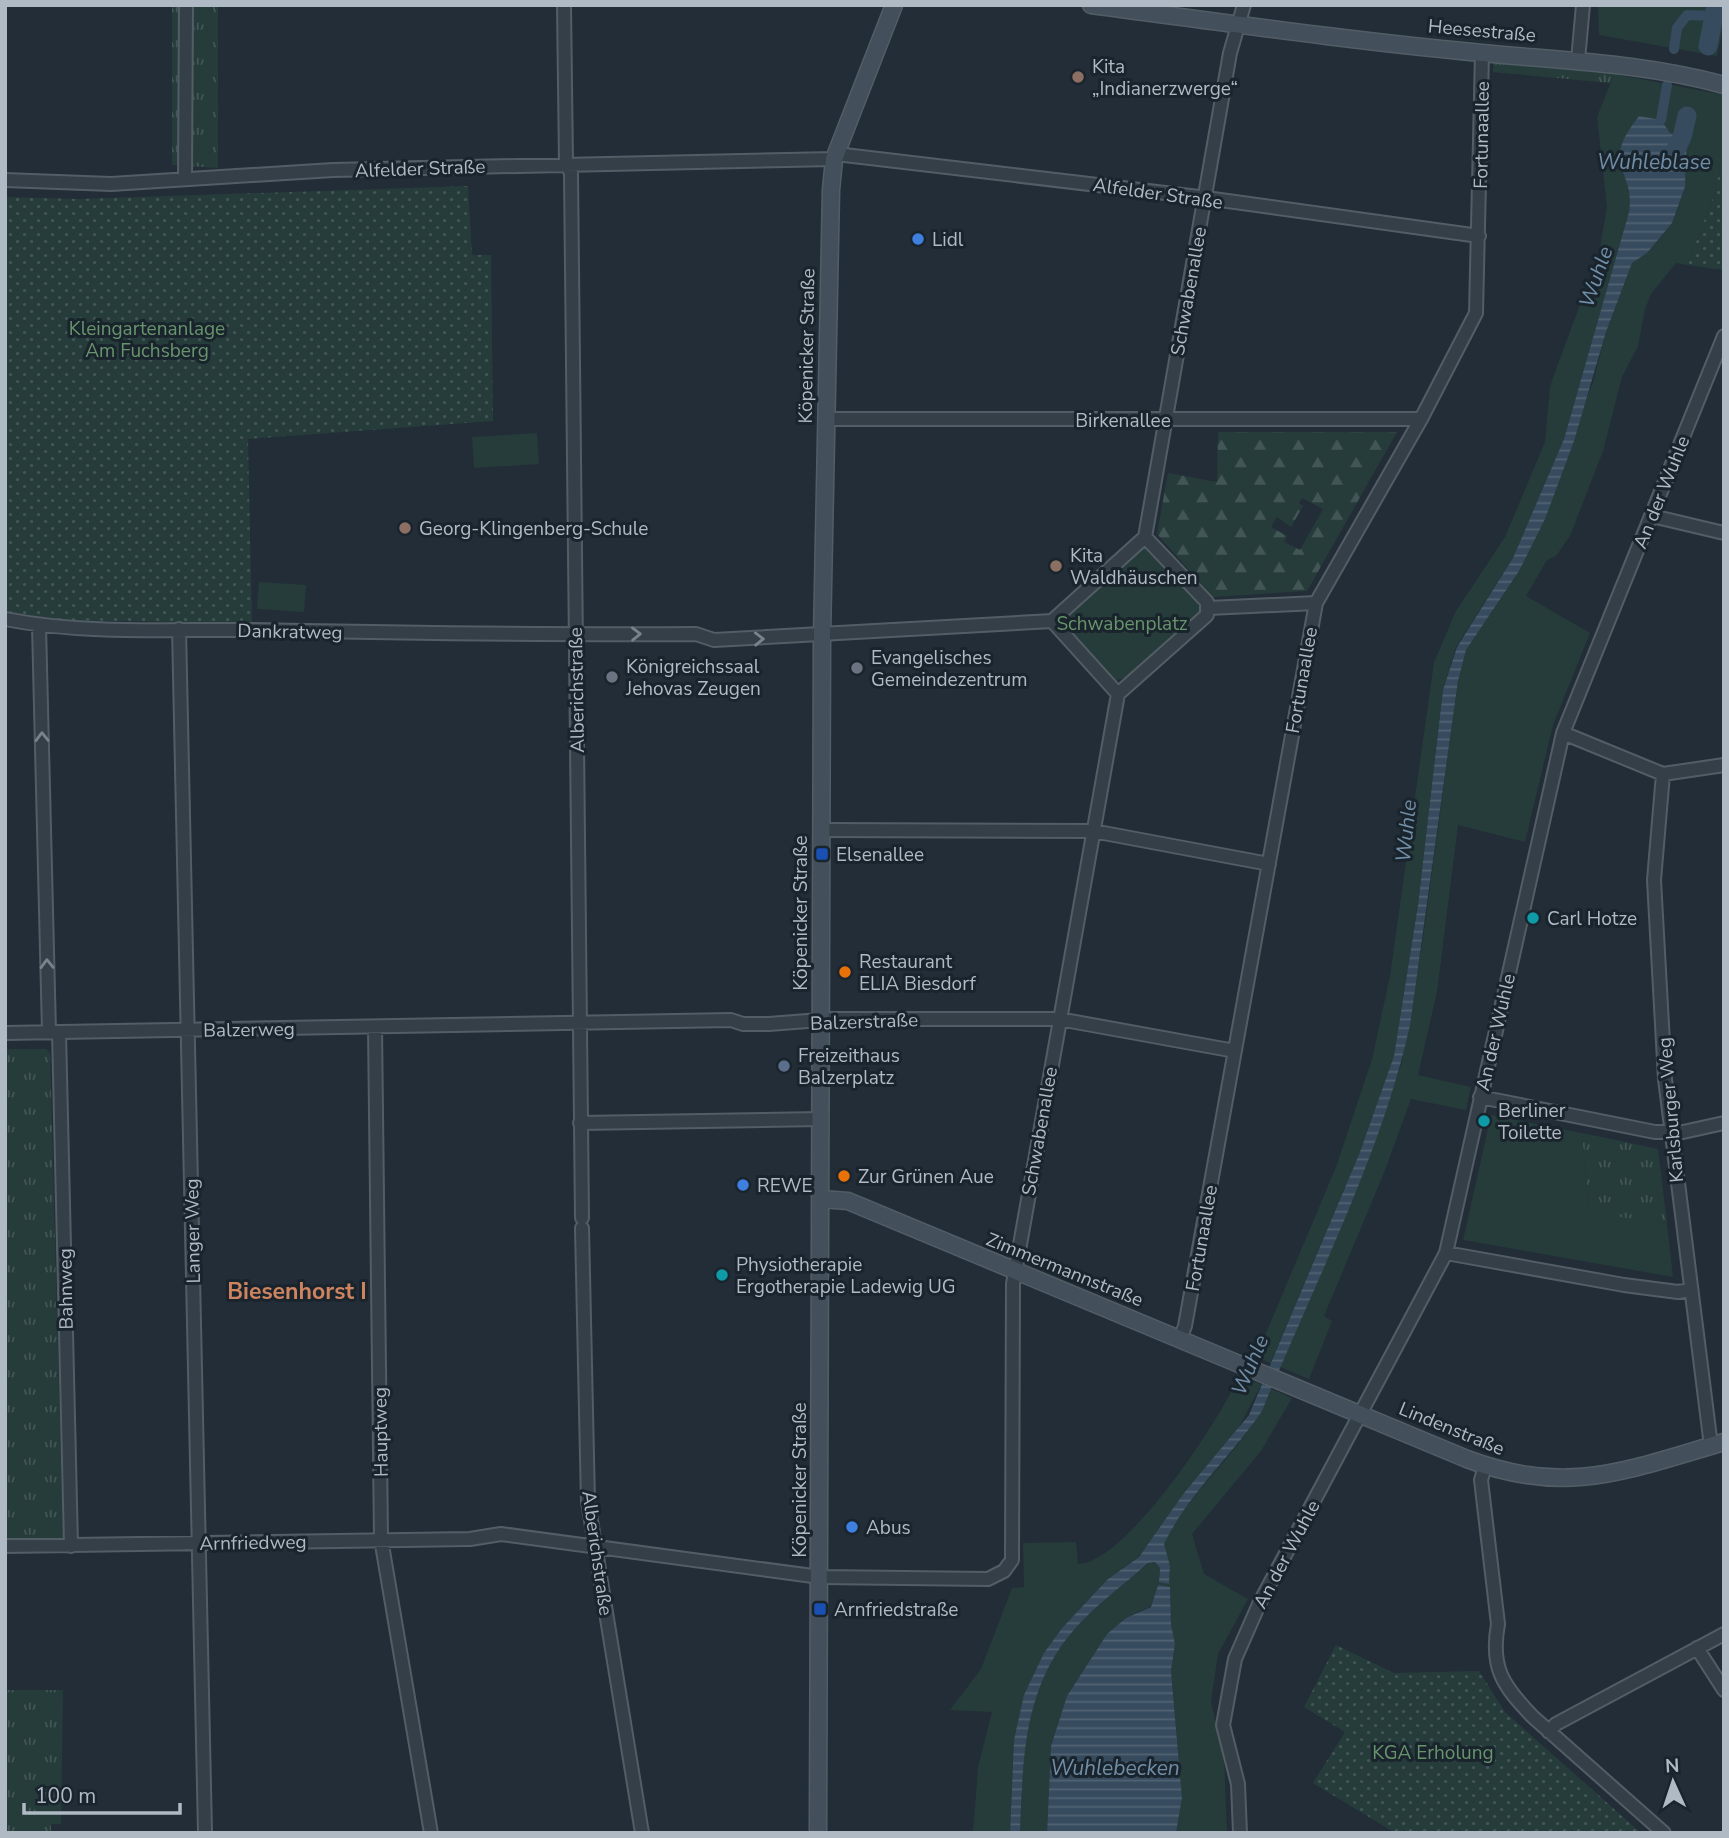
<svg xmlns="http://www.w3.org/2000/svg" width="1729" height="1838" viewBox="0 0 1729 1838" font-family="'Nunito Sans',sans-serif">
  <style>
    .grass { fill: url(#grass-tufts) }
    .forest { fill: url(#forest-firs); fill-rule: evenodd }
    .park { fill: #263c3b; fill-rule: evenodd }
    .garden { fill: url(#garden-dots) }
    .water { fill: url(#water-rules) }
    .lines { fill: none; stroke-linecap: round; stroke-linejoin: round }
    .canal { stroke: #364b5e; stroke-width: 10 }
    .river { stroke: #364b5e; stroke-width: 19 }
    .street-casing { stroke: #535d66; stroke-width: 16 }
    .secondary-casing { stroke: #535d66; stroke-width: 19 }
    .street { stroke: #353f48; stroke-width: 12 }
    .secondary { stroke: #434f5b; stroke-width: 16 }
    .oneway { stroke: #79838c }
    .education-dot { fill: #8d6e63; stroke: #1a242d; stroke-width: 2.5 }
    .shop-dot { fill: #3f7fe0; stroke: #1a242d; stroke-width: 2.5 }
    .worship-dot { fill: #6b7280; stroke: #1a242d; stroke-width: 2.5 }
    .transit-dot { fill: #1a4fb4; stroke: #1a242d; stroke-width: 2.5 }
    .culture-dot { fill: #0f9aa8; stroke: #1a242d; stroke-width: 2.5 }
    .food-dot { fill: #e8710a; stroke: #1a242d; stroke-width: 2.5 }
    .service-dot { fill: #5c6f8a; stroke: #1a242d; stroke-width: 2.5 }
    .labels { text-anchor: middle; stroke-width: 6; stroke-linejoin: round; paint-order: stroke }
    .street-label { font-size: 19px; fill: #b0bac4; stroke: #1a242d }
    .poi-label { font-size: 19px; fill: #b0bac4; stroke: #1a242d; text-anchor: start }
    .park-label { font-size: 19px; fill: #68946d; stroke: #1a242d }
    .water-label { font-size: 21px; font-style: italic; fill: #718ea7; stroke: #1a242d }
    .quarter-label { font-size: 23px; font-weight: bold; fill: #cf8460; stroke: #1a242d }
  </style>
  <defs>
    <pattern id="grass-tufts" width="24" height="20" patternUnits="userSpaceOnUse" patternTransform="scale(1.75)"><rect width="24" height="20" fill="#263c3b"/><path d="M3 7l-1-3M5 7V3M7 7l1-3M15 17l-1-3M17 17v-4M19 17l1-3" fill="none" stroke="#435656"/></pattern>
    <pattern id="forest-firs" width="22" height="20" patternUnits="userSpaceOnUse" patternTransform="scale(1.75)"><rect width="22" height="20" fill="#263c3b"/><path d="M5 1l3.5 6h-7zM16 11l3.5 6h-7z" fill="#435656"/></pattern>
    <pattern id="garden-dots" width="8" height="8" patternUnits="userSpaceOnUse" patternTransform="scale(1.75)"><rect width="8" height="8" fill="#263c3b"/><path d="M2 2h.1M6 6h.1" fill="none" stroke="#435656" stroke-width="1.8" stroke-linecap="round"/></pattern>
    <pattern id="water-rules" width="6" height="5" patternUnits="userSpaceOnUse" patternTransform="scale(1.75)"><rect width="6" height="5" fill="#364b5e"/><path d="M0 2.5h6" fill="none" stroke="#516373"/></pattern>
  </defs>
  <rect width="100%" height="100%" fill="#222d37"/>
  <path class="grass" d="M172,5H218V168L172,165Z
    M1493,63L1614,74L1610,83L1493,72Z
    M5,1049H46L50,1053L63,1541L5,1553Z
    M1582,1133L1658,1149L1667,1223L1589,1214Z
    M5,1690H63L61,1824H51V1833H5Z"/>
  <path class="forest" d="M1218,432H1397L1307,591L1213,597L1157,534L1168,473L1217,482ZM1302,498L1323,509L1300,550L1284,542L1287,536L1271,527L1277,517L1291,527L1303,506L1299,503Z"/>
  <path class="park" d="M1598,5H1724V23L1717,56L1599,35Z
    M1614,74L1724,95V146L1715,193L1687,265L1676,263L1651,294L1645,309L1638,346L1622,377L1603,451L1570,536L1556,556L1547,560L1526,596L1590,633L1553,725L1525,842L1458,825L1437,992L1418,1075L1471,1087L1466,1110L1411,1099L1384,1173L1324,1316L1332,1321L1309,1379L1256,1357L1336,1167L1372,1059L1390,976L1434,662L1456,611L1505,537L1545,442L1550,386L1599,253L1607,207L1597,117ZM1687,138L1685,188L1672,223L1647,253L1632,263L1606,332L1593,382L1519,571L1466,650L1458,681L1424,931L1402,1062L1365,1169L1280,1366L1271,1362L1360,1152L1394,1057L1418,905L1443,690L1456,647L1513,558L1564,439L1629,212L1632,192L1620,156Z
    M537,433L539,464L474,468L472,437Z
    M1149,546L1198,602L1201,612L1127,678L1116,680L1063,625L1066,614L1141,547Z
    M259,582L306,585L304,612L257,609Z
    M1491,1115L1582,1133L1589,1213L1667,1223L1673,1277L1463,1240Z
    M1239,1375L1292,1398L1261,1451L1192,1534L1204,1574L1248,1599L1218,1654L1211,1702L1224,1755L1227,1833H1176L1182,1798L1171,1671L1175,1644L1171,1624L1170,1587L1158,1585L1151,1606L1126,1618L1107,1634L1067,1696L1051,1746L1047,1833H1020C1023,1760 1023,1689 1073,1631C1094,1606 1124,1585 1149,1563L1155,1562L1160,1568L1159,1582L1169,1584L1170,1566L1163,1544C1192,1486 1247,1449 1271,1390L1261,1385L1236,1433L1184,1493L1157,1534L1138,1557L1108,1579L1064,1626L1014,1740L1010,1833H973L978,1767L992,1712L950,1710L981,1669L1012,1588L1024,1587L1023,1543L1076,1542L1078,1564C1125,1564 1222,1418 1239,1375Z"/>
  <path class="garden" d="M1724,146V270L1687,265L1715,193Z
    M468,186L472,255H491L493,421L248,439L252,623L45,620L5,613V197L79,199Z
    M1336,1645L1394,1673L1479,1671L1505,1712L1641,1833H1395L1313,1783L1345,1732L1304,1707Z"/>
  <path class="water" d="M1639,116L1661,120L1670,133L1687,138L1685,187L1672,223L1647,253L1632,263L1606,332L1574,441L1545,519L1519,571L1466,650L1458,681L1410,1025C1382,1154 1312,1288 1262,1411C1231,1457 1188,1494 1164,1544L1170,1566L1169,1584L1159,1582L1160,1568L1155,1562L1148,1563C1124,1585 1094,1606 1073,1631C1023,1689 1023,1760 1020,1833H1010L1014,1740L1024,1695L1044,1653L1063,1627L1108,1579L1139,1557L1184,1493L1249,1415L1360,1152L1394,1056L1418,905L1443,690L1457,647L1513,558L1564,439L1629,212C1633,183 1621,178 1620,156C1619,142 1631,127 1639,116Z
    M1158,1585L1170,1587L1171,1624L1175,1644L1171,1671L1182,1798L1176,1833H1047L1051,1746L1067,1696L1107,1634L1126,1618L1151,1607Z"/>
  <g class="lines">
    <path class="canal" d="M1674,49L1677,28L1687,15L1714,16
      M1661,120L1667,85"/>
    <path class="river" d="M1708,46L1716,5
      M1670,161L1682,137L1687,116"/>
    <defs>
      <path id="street" d="M564,5L566,163L571,173L582,1218
        M1578,60L1583,5
        M836,154L1199,197L1479,236
        M185,178L186,5
        M5,180L111,184L333,170L834,159
        M826,419H1421
        M1652,516L1724,533
        M1145,537L1230,53L1244,5
        M1145,537L1207,602V615L1118,694L1052,621Z
        M1209,608L1316,603
        M5,619C86,635 173,629 255,630C402,633 549,635 696,634L714,640L1052,621
        M39,626L49,1032
        M179,629L205,1833
        M1563,733L1663,774L1724,765
        M1663,774L1654,880L1665,1079L1711,1446
        M822,830L1093,831L1269,864
        M375,1027L381,1539L431,1833
        M59,1032L71,1546
        M5,1033L731,1020L743,1024H769L833,1019H1059L1235,1051
        M1480,1097L1655,1132H1683L1724,1123
        M580,1123L821,1119
        M582,1228L588,1502L642,1833
        M1446,1253L1624,1285L1678,1292L1690,1290
        M1180,1339L1185,1326L1316,603L1421,419L1476,313L1482,53
        M1485,1466L1481,1480L1498,1624C1490,1668 1503,1686 1533,1717L1664,1833
        M5,1546L470,1539L501,1534L820,1577L988,1579L1004,1571L1012,1560L1013,1284L1118,694
        M1697,1648L1724,1690
        M1549,1732L1556,1724L1724,1634
        M1240,1833L1238,1784L1223,1725L1235,1659L1260,1602L1446,1253L1563,733L1724,336"/>
      <path id="secondary" d="M1091,5C1221,22 1351,41 1482,53C1564,61 1644,63 1724,85
        M821,1199L848,1201L1467,1459C1567,1497 1627,1470 1724,1442
        M818,1833L822,637L831,190L834,159L894,5"/>
    </defs>
    <use href="#street" class="street-casing"/>
    <use href="#secondary" class="secondary-casing"/>
    <use href="#street" class="street"/>
    <use href="#secondary" class="secondary"/>
  </g>
  <defs><path id="oneway-chevron" d="M-2-3.5L2.5 0L-2 3.5" fill="none" stroke-width="1.6" stroke-linecap="round" stroke-linejoin="round" transform="scale(1.75)"/></defs>
  <g class="oneway">
    <use href="#oneway-chevron" transform="translate(636 634) rotate(-1)"/>
    <use href="#oneway-chevron" transform="translate(759 639) rotate(-1)"/>
    <use href="#oneway-chevron" transform="translate(42 737) rotate(-91)"/>
    <use href="#oneway-chevron" transform="translate(47 964) rotate(-91)"/>
  </g>
  <g class="education-dot">
    <circle cx="1078" cy="77" r="7"/>
    <circle cx="405" cy="528" r="7"/>
    <circle cx="1056" cy="566" r="7"/>
  </g>
  <g class="shop-dot">
    <circle cx="918" cy="239" r="7"/>
    <circle cx="743" cy="1185" r="7"/>
    <circle cx="852" cy="1527" r="7"/>
  </g>
  <g class="worship-dot">
    <circle cx="857" cy="668" r="7"/>
    <circle cx="612" cy="677" r="7"/>
  </g>
  <g class="transit-dot">
    <rect x="815" y="847" width="14" height="14" rx="3.5"/>
    <rect x="813" y="1602" width="14" height="14" rx="3.5"/>
  </g>
  <g class="culture-dot">
    <circle cx="1533" cy="918" r="7"/>
    <circle cx="1484" cy="1121" r="7"/>
    <circle cx="722" cy="1275" r="7"/>
  </g>
  <g class="food-dot">
    <circle cx="845" cy="972" r="7"/>
    <circle cx="844" cy="1176" r="7"/>
  </g>
  <circle class="service-dot" cx="784" cy="1066" r="7"/>
  <g class="labels">
    <g class="street-label">
      <text transform="translate(1482 30) rotate(5)" y="7">Heesestraße</text>
      <text transform="translate(1481 135) rotate(-89)" y="7">Fortunaallee</text>
      <text transform="translate(420 168) rotate(-2)" y="7">Alfelder Straße</text>
      <text transform="translate(1158 193) rotate(8)" y="7">Alfelder Straße</text>
      <text transform="translate(1188 291) rotate(-80)" y="7">Schwabenallee</text>
      <text transform="translate(806 346) rotate(-89)" y="7">Köpenicker Straße</text>
      <text x="1123" y="427">Birkenallee</text>
      <text transform="translate(1661 492) rotate(-68)" y="7">An der Wuhle</text>
      <text transform="translate(290 631) rotate(1)" y="7">Dankratweg</text>
      <text transform="translate(1301 680) rotate(-80)" y="7">Fortunaallee</text>
      <text transform="translate(576 690) rotate(-91)" y="7">Alberichstraße</text>
      <text transform="translate(800 913) rotate(-90)" y="7">Köpenicker Straße</text>
      <text transform="translate(864 1021) rotate(-2)" y="7">Balzerstraße</text>
      <text transform="translate(249 1029) rotate(-1)" y="7">Balzerweg</text>
      <text transform="translate(1495 1032) rotate(-77)" y="7">An der Wuhle</text>
      <text transform="translate(1670 1110) rotate(-95)" y="7">Karlsburger Weg</text>
      <text transform="translate(1039 1131) rotate(-80)" y="7">Schwabenallee</text>
      <text transform="translate(192 1231) rotate(-91)" y="7">Langer Weg</text>
      <text transform="translate(1201 1238) rotate(-80)" y="7">Fortunaallee</text>
      <text transform="translate(1065 1269) rotate(22)" y="7">Zimmermannstraße</text>
      <text transform="translate(65 1289) rotate(-91)" y="7">Bahnweg</text>
      <text transform="translate(1452 1428) rotate(22)" y="7">Lindenstraße</text>
      <text transform="translate(380 1432) rotate(-91)" y="7">Hauptweg</text>
      <text transform="translate(799 1480) rotate(-90)" y="7">Köpenicker Straße</text>
      <text transform="translate(253 1542) rotate(-1)" y="7">Arnfriedweg</text>
      <text transform="translate(598 1553) rotate(82)" y="7">Alberichstraße</text>
      <text transform="translate(1286 1554) rotate(-62)" y="7">An der Wuhle</text>
    </g>
    <g class="poi-label">
      <text x="1092" y="73">Kita<tspan x="1092" dy="22">„Indianerzwerge“</tspan></text>
      <text x="932" y="246">Lidl</text>
      <text x="419" y="535">Georg-Klingenberg-Schule</text>
      <text x="1070" y="562">Kita<tspan x="1070" dy="22">Waldhäuschen</tspan></text>
      <text x="871" y="664">Evangelisches<tspan x="871" dy="22">Gemeindezentrum</tspan></text>
      <text x="626" y="673">Königreichssaal<tspan x="626" dy="22">Jehovas Zeugen</tspan></text>
      <text x="836" y="861">Elsenallee</text>
      <text x="1547" y="925">Carl Hotze</text>
      <text x="859" y="968">Restaurant<tspan x="859" dy="22">ELIA Biesdorf</tspan></text>
      <text x="798" y="1062">Freizeithaus<tspan x="798" dy="22">Balzerplatz</tspan></text>
      <text x="1498" y="1117">Berliner<tspan x="1498" dy="22">Toilette</tspan></text>
      <text x="858" y="1183">Zur Grünen Aue</text>
      <text x="757" y="1192">REWE</text>
      <text x="736" y="1271">Physiotherapie<tspan x="736" dy="22">Ergotherapie Ladewig UG</tspan></text>
      <text x="866" y="1534">Abus</text>
      <text x="834" y="1616">Arnfriedstraße</text>
    </g>
    <g class="park-label">
      <text x="147" y="335">Kleingartenanlage<tspan x="147" dy="22">Am Fuchsberg</tspan></text>
      <text x="1122" y="630">Schwabenplatz</text>
      <text x="1433" y="1759">KGA Erholung</text>
    </g>
    <g class="water-label">
      <text x="1654" y="169">Wuhleblase</text>
      <text transform="translate(1596 277) rotate(-71)" y="7">Wuhle</text>
      <text transform="translate(1406 831) rotate(-84)" y="7">Wuhle</text>
      <text transform="translate(1250 1365) rotate(-67)" y="7">Wuhle</text>
      <text x="1115" y="1775">Wuhlebecken</text>
    </g>
    <g class="quarter-label">
      <text x="297" y="1299">Biesenhorst I</text>
    </g>
  </g>
  <rect width="1729" height="1838" fill="none" stroke="#b0bac4" stroke-width="14"/>
  <g transform="translate(1673 1782) rotate(357)" stroke="#1a242d" stroke-width="5" paint-order="stroke">
  <path d="M0-5L12 26L0 18L-12 26Z" fill="#b0bac4"/>
  <text y="-10" font-size="19" font-weight="bold" text-anchor="middle" fill="#b0bac4">N</text>
  </g>
  <path d="M24 1803v10h156v-10" fill="none" stroke="#b0bac4" stroke-width="3.5"/>
  <text x="35" y="1803" font-size="21" fill="#b0bac4" stroke="#1a242d" stroke-width="5" paint-order="stroke">100 m</text>
</svg>
